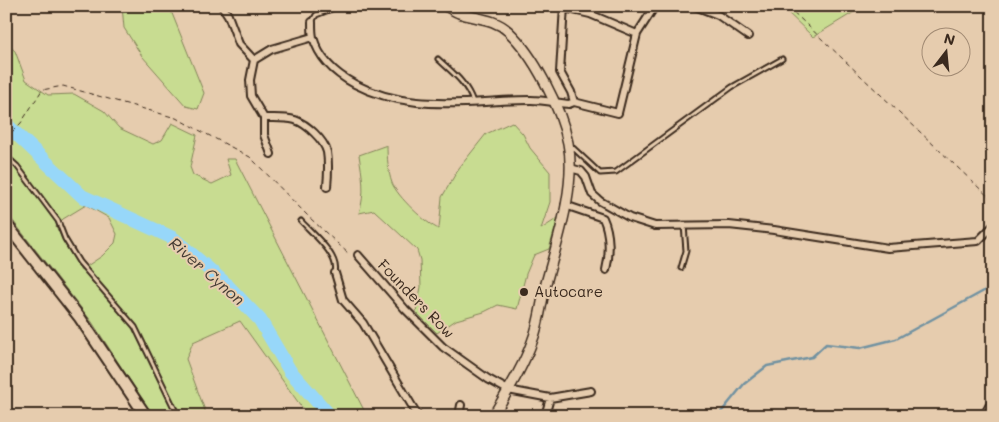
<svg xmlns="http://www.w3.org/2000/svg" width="999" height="422" viewBox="0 0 999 422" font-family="Mali,sans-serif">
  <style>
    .green { fill: #c8dc91; stroke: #828358; fill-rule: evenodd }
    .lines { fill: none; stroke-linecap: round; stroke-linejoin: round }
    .stream { stroke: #7292a1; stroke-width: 2.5 }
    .river { stroke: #97d7f9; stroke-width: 14 }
    .lane-casing { stroke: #3b2a1e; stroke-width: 7 }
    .street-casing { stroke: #3b2a1e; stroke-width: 10 }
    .secondary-casing { stroke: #3b2a1e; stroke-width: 12 }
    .primary-casing { stroke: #3b2a1e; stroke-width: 14 }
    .path { stroke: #3b2a1e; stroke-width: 1; stroke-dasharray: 5 4; stroke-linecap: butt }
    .lane { stroke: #e6ccae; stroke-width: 3 }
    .street { stroke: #e6ccae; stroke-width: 6 }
    .secondary { stroke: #e6ccae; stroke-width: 9 }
    .primary { stroke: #e6ccae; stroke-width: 10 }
    .poi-dot { fill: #3b2a1e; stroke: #e6ccae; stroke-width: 2 }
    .labels { text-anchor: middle; stroke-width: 4; stroke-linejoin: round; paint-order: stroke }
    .poi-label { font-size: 15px; fill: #3b2a1e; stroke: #e6ccae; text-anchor: start }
    .street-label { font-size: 15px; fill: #3b2a1e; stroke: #e6ccae }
    .water-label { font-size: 16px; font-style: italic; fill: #443b34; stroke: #e6ccae }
  </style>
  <rect width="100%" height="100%" fill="#e6ccae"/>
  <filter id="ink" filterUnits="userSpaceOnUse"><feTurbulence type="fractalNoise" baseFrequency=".02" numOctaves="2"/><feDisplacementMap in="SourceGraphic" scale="10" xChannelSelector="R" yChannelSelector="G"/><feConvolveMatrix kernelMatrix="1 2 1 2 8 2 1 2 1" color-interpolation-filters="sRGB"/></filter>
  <g filter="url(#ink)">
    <path class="green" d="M122,6H169L204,93L198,109L186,106L142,56L124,28Z
      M781,6H864L813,37Z
      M6,43L15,51L26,80L48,95L74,94L104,111L119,128L153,144L162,140L172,123L197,135L190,167L193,175L212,184L231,175L226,159H235L367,416H308L240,321L193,342L186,359L207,416H153L92,322L6,212ZM86,205L109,218L117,234L115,243L102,256L81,270L63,241L56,226L63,219Z
      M512,122L523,134L530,148L550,172V202L541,229L558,218L549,249L534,255L526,274L517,309L498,305L484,312L456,320L437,333L416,312L421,287L420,260L417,250L374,210L359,213C366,193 362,175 359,155L387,145C387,157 388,172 392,183C397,196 426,224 439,229L442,197L459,168L486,134Z"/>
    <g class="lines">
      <path class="stream" d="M718,416L744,384L767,366L812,357L826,344L860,348L896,339L993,286"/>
      <path class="river" d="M6,124L82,196L173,238L226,284L260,320L290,371L330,416"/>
      <defs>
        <path id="lane" d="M312,22L316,15L337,7
          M438,59C452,72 467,83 473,102
          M571,146L600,173L616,172L732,87L782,59
          M6,156L17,166L58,221L65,239L79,262L135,327L178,416
          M301,221C312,233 340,256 335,273
          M681,268L686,251L684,225
          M982,416L993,396"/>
        <path id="street" d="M222,6L228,15L239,44L254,60
          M695,6L718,15L748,36
          M564,8L590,14L637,34
          M312,22C312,27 312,33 313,37C325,80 378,98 417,102C455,106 494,100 531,100C544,100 557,103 569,104L574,102L571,92L560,72L564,6
          M574,102L618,113L637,34L655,6
          M264,118C274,118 285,117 295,120C307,124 324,140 327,152C329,164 328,176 327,187
          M271,154L264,135V118L251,96L250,80L254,60L272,49L313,37
          M570,168L581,171L586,177L592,194L600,201L630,218L655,226L729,225L774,230L888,248L978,241L993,226
          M565,205L603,218C610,233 610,254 606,270
          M358,255L405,309L443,347L488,379L508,390L550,398L591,391
          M335,273L343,300L363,323L418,416
          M459,416L461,405
          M545,416L550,398"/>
        <path id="secondary" d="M445,6C450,8 454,11 459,13C476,19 494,18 508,31C534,55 561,108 568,143C577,186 556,245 545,287C541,305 539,325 532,342C522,369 507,392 493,416"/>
        <path id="primary" d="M6,224L80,318L146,416"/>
      </defs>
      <use href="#lane" class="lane-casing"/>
      <use href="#street" class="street-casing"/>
      <use href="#secondary" class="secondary-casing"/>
      <use href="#primary" class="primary-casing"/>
      <path class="path" d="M787,6L993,201
        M6,138L21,123L42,90L63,86L176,118L250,157L310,218L350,255"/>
      <use href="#lane" class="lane"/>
      <use href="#street" class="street"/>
      <use href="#secondary" class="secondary"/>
      <use href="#primary" class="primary"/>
    </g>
  </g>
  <circle class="poi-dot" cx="524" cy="292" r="5"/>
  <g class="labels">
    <g class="poi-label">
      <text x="534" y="297">Autocare</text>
    </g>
    <g class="street-label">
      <text transform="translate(416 299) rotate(46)" y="5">Founders Row</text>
    </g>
    <g class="water-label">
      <text transform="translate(207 271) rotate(41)" y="6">River Cynon</text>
    </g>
  </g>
  <rect width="999" height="422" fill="none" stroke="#e6ccae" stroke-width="25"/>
  <rect x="12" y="12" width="974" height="397" fill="none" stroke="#3b2a1e" stroke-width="2" filter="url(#ink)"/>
  <g transform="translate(946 52) rotate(16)"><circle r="24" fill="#e6ccae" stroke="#a28b74"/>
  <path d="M0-4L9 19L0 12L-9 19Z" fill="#3b2a1e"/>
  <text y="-8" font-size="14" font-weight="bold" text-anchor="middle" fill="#3b2a1e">N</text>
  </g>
</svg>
